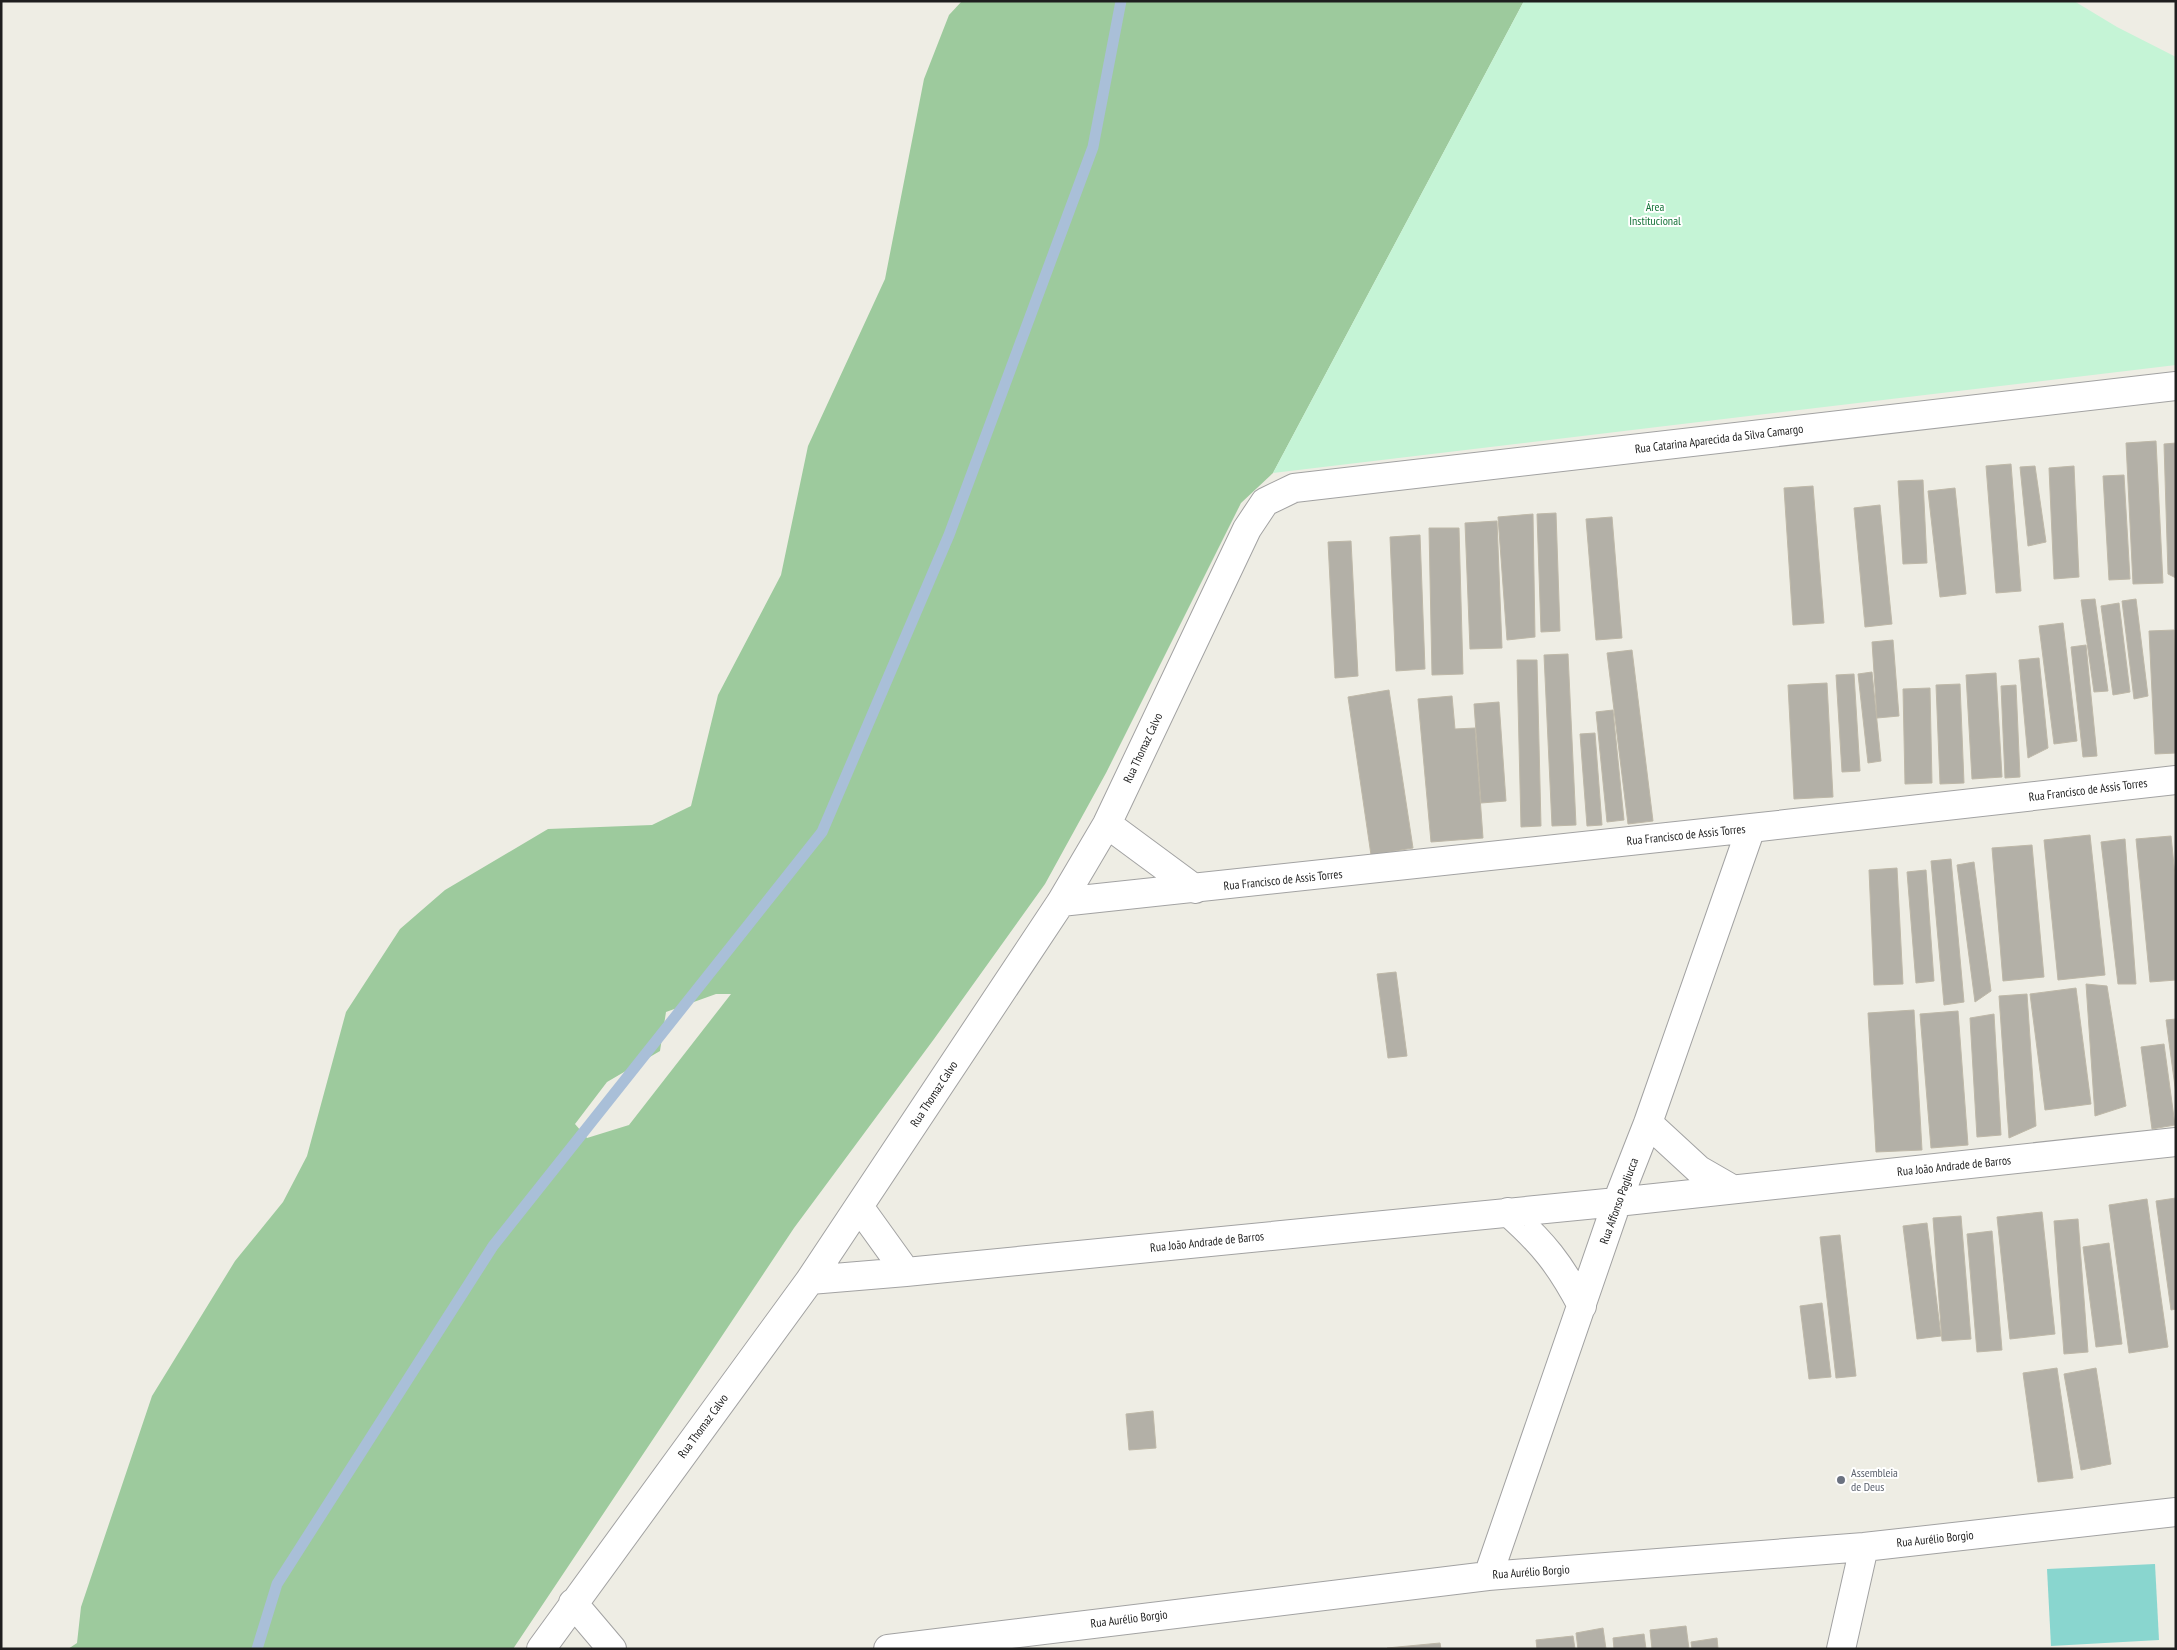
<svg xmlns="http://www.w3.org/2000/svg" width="2177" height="1650" viewBox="0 0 2177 1650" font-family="'PT Sans Narrow',sans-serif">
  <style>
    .forest { fill: #9dca9d; fill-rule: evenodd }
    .park { fill: #c5f4d6 }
    .pitch { fill: #89d6cf }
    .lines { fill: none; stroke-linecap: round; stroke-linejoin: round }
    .stream { stroke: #a9bfd8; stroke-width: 11 }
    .building { fill: #b3b0a7; stroke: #beb8a8 }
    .street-casing { stroke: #a2a2a2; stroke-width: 30 }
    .street { stroke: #fff; stroke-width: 28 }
    .worship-dot { fill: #6b7280; stroke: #fff; stroke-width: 2 }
    .labels { text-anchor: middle; stroke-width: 4; stroke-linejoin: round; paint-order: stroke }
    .park-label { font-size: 12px; fill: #157238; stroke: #fff }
    .street-label { font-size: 12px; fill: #1e1e1e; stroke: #fff }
    .worship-label { font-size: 12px; fill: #5b616d; stroke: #fff; text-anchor: start }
  </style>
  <rect width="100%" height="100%" fill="#eeede4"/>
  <path class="forest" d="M962,1H1524L1273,473L1241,503L1106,773L1045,884L934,1039L794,1228L513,1649H68L77,1643L81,1607L152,1396L235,1261L283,1202L307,1156L346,1012L400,929L445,890L548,829L652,825L691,806L718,695L781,575L808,446L885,279L924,79L949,15ZM716,994H731L629,1125L587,1138L575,1124L607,1082L660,1051L666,1012Z"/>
  <path class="park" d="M1524,1H2074L2117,27L2176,57V365L1273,473Z"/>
  <path class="pitch" d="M2155,1564L2159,1640L2051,1646L2047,1569Z"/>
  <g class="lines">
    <path class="stream" d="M257,1649L277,1584L493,1246L822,832L949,535L1093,147L1121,1"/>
  </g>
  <path class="building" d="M2156,441L2163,583L2133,584L2126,443Z
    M2176,443V578L2168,574L2164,444Z
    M2011,464L2021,591L1996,593L1986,466Z
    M2035,466L2046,542L2028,546L2020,467Z
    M2074,466L2079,577L2054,579L2049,468Z
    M2124,475L2130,579L2109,580L2103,476Z
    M1923,480L1927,563L1903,564L1898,481Z
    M1813,486L1824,623L1793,625L1784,488Z
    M1955,488L1966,594L1940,597L1928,491Z
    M1880,505L1892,624L1865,627L1854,508Z
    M1556,513L1560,631L1541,632L1537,514Z
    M1533,514L1535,637L1507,640L1498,517Z
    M1612,517L1622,638L1596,640L1586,519Z
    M1497,521L1502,648L1470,649L1465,523Z
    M1429,528H1459L1463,674L1432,675Z
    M1420,535L1425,669L1396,671L1390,537Z
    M1351,541L1358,676L1335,678L1328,542Z
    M2095,599L2108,691L2094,692L2081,600Z
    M2136,599L2148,696L2134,699L2122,601Z
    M2119,603L2130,692L2113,695L2101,606Z
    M2063,623L2077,741L2054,744L2039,626Z
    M2174,630L2176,753L2155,754L2149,631Z
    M1893,640L1899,716L1877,718L1872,642Z
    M2086,645L2097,756L2083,757L2071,647Z
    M1632,650L1653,821L1628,824L1607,653Z
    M1568,654L1576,825L1552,826L1544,655Z
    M2039,658L2048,748L2028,758L2019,660Z
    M1517,660H1537L1541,826L1521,827Z
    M1872,672L1881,761L1868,763L1858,674Z
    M1996,673L2002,777L1972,779L1966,675Z
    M1854,674L1860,771L1842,772L1836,675Z
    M1827,683L1833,797L1794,799L1788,685Z
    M1960,684L1964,783L1940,784L1936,685Z
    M2016,685L2020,777L2005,778L2001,686Z
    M1930,688L1932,783L1905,784L1903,689Z
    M1389,690L1413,848L1371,855L1348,697Z
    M1452,696L1455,729L1475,728L1483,838L1431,842L1418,699Z
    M1499,702L1506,801L1481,803L1474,704Z
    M1613,710L1624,820L1607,822L1596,712Z
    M1595,733L1602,825L1587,826L1580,734Z
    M2090,835L2105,975L2058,980L2044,840Z
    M2171,836L2176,885V980L2150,982L2136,839Z
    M2125,839L2136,984H2118L2101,842Z
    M2032,845L2044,977L2003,981L1992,848Z
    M1951,859L1964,1002L1944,1005L1931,861Z
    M1974,862L1991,991L1975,1002L1957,865Z
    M1897,868L1903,984L1874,985L1869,870Z
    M1926,870L1934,981L1916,983L1907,872Z
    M1396,972L1407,1056L1388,1058L1377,974Z
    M2086,984L2107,986L2126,1106L2095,1116Z
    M2076,988L2091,1104L2045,1110L2030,994Z
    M2027,994L2036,1126L2009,1138L1999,996Z
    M1914,1010L1922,1150L1876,1152L1868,1013Z
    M1958,1011L1968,1145L1931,1148L1920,1014Z
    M1994,1014L2001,1135L1977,1137L1970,1018Z
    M2176,1019V1094L2166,1020Z
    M2164,1044L2175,1125L2152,1129L2141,1047Z
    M2176,1198V1309L2171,1310L2156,1201Z
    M2147,1199L2168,1347L2129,1353L2109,1205Z
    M2042,1212L2055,1334L2010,1339L1997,1217Z
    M1961,1216L1971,1339L1942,1341L1933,1218Z
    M2078,1219L2088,1352L2064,1354L2054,1221Z
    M1927,1223L1941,1336L1917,1339L1903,1226Z
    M1992,1231L2002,1350L1977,1352L1967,1234Z
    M1840,1235L1856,1376L1836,1378L1820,1237Z
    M2109,1243L2122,1344L2096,1347L2083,1247Z
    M1822,1303L1831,1377L1809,1379L1800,1306Z
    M2057,1368L2073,1478L2038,1482L2023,1373Z
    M2096,1368L2111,1464L2081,1470L2064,1374Z
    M1153,1411L1156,1448L1129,1450L1126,1414Z
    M1686,1626L1689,1649H1652L1650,1630Z
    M1603,1628L1606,1649H1578L1576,1633Z
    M1644,1634L1646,1649H1614L1613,1638Z
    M1573,1636L1575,1649H1537L1536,1640Z
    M1717,1638L1718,1649H1692L1691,1642Z
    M1440,1643L1441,1649H1387V1648Z"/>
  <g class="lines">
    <defs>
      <path id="street" d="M1107,824L1195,889
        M1061,902L1751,828L2176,780
        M1648,1123L1699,1170L1732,1189
        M860,1208L906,1272
        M1508,1212C1543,1243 1560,1264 1582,1306
        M810,1280L906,1272L1617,1202L2176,1142
        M1488,1576L1617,1202L1648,1123L1751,828
        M573,1603L612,1649
        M541,1649L810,1280L1061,902L1107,824L1247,529L1265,502L1294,488L2176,386
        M888,1649L1488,1576L1864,1547L2176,1512
        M1841,1649L1864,1547"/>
    </defs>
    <use href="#street" class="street-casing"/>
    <use href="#street" class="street"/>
  </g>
  <circle class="worship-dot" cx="1841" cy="1480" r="5"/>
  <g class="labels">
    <g class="park-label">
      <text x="1655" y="211">Área<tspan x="1655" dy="14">Institucional</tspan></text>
    </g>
    <g class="street-label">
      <text transform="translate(1719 439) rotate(-7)" y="4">Rua Catarina Aparecida da Silva Camargo</text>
      <text transform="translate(1143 748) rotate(-65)" y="4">Rua Thomaz Calvo</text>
      <text transform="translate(2088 790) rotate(-7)" y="4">Rua Francisco de Assis Torres</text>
      <text transform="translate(1686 835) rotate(-6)" y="4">Rua Francisco de Assis Torres</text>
      <text transform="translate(1283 880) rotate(-6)" y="4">Rua Francisco de Assis Torres</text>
      <text transform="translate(934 1094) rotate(-57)" y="4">Rua Thomaz Calvo</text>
      <text transform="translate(1954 1166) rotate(-6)" y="4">Rua João Andrade de Barros</text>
      <text transform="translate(1619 1201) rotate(-70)" y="4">Rua Affonso Pagliucca</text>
      <text transform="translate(1207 1242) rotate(-6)" y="4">Rua João Andrade de Barros</text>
      <text transform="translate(703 1426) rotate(-54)" y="4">Rua Thomaz Calvo</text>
      <text transform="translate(1935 1539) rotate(-6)" y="4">Rua Aurélio Borgio</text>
      <text transform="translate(1531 1572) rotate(-4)" y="4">Rua Aurélio Borgio</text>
      <text transform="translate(1129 1619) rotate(-7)" y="4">Rua Aurélio Borgio</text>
    </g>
    <g class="worship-label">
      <text x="1851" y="1477">Assembleia<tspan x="1851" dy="14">de Deus</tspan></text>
    </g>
  </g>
  <rect width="2177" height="1650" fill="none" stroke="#1e1e1e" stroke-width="5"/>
</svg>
